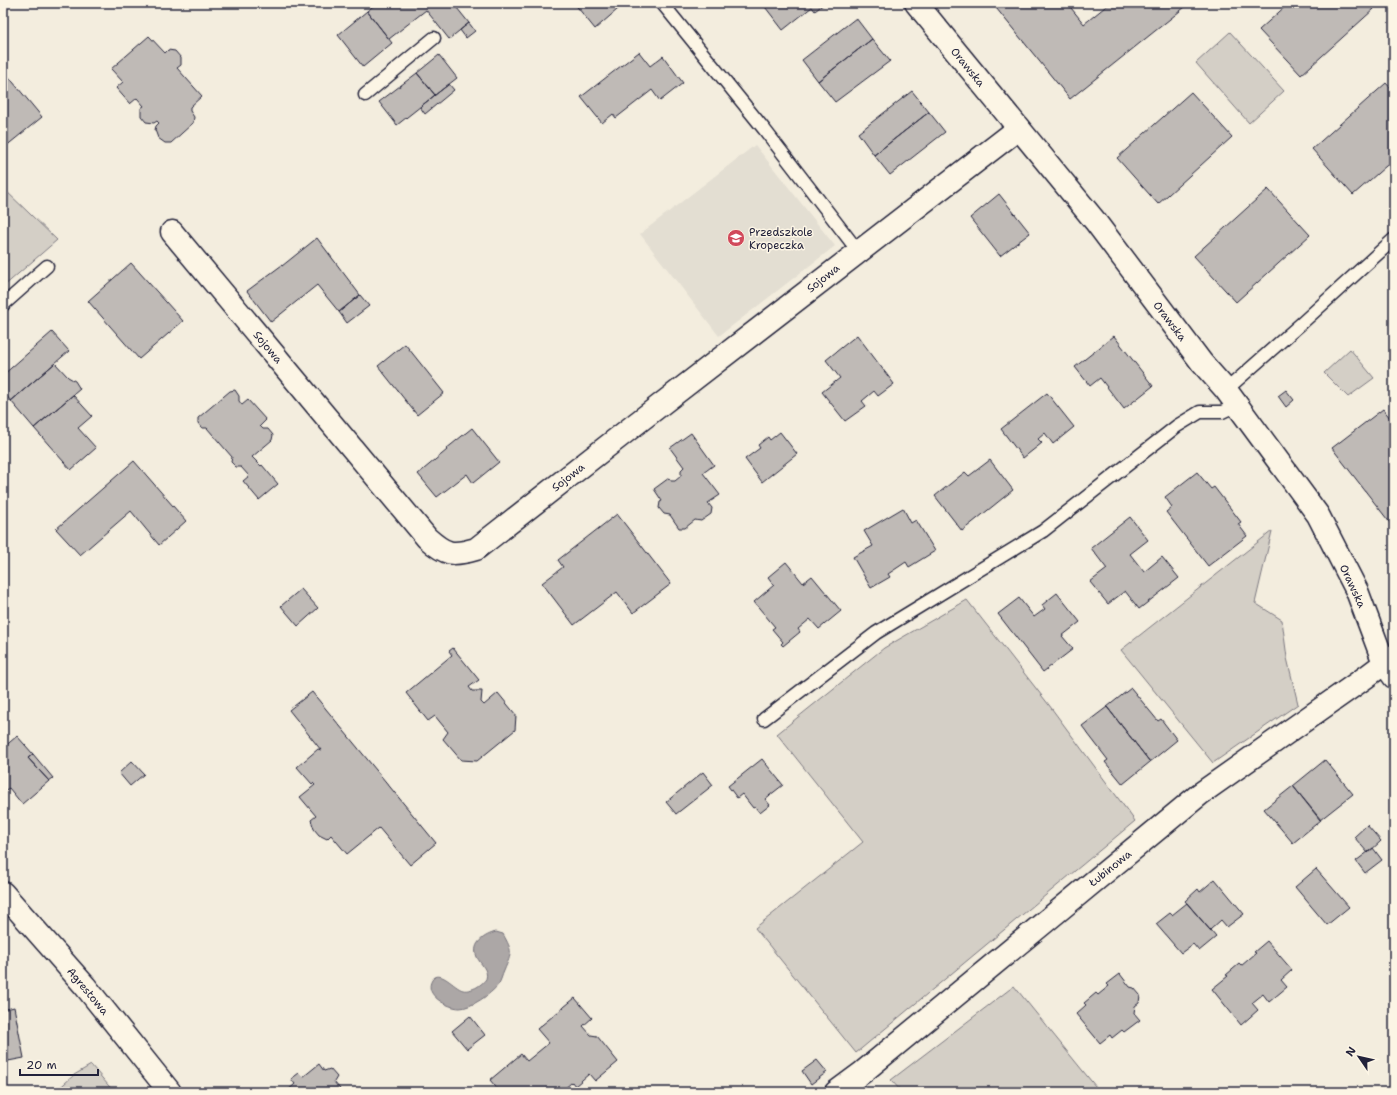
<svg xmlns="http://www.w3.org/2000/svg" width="1397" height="1095" viewBox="0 0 1397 1095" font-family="'Shantell Sans',sans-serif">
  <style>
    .built { fill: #e3ded2 }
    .green { fill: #d4cfc6; stroke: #7b7880 }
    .water { fill: #aca7a6; stroke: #75727b }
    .building { fill: #bfbab6; stroke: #22223b }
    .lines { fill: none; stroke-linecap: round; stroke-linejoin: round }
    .lane-casing { stroke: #22223b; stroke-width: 15 }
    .street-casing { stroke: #22223b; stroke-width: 25 }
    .lane { stroke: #fcf5e5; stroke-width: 12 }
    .street { stroke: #fcf5e5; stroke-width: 22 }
    .labels { text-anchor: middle; stroke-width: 3; stroke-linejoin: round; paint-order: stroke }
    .street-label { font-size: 11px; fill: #22223b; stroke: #fcf5e5 }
    .poi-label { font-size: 11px; fill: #22223b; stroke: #fcf5e5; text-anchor: start }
  </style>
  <rect width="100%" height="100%" fill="#f3edde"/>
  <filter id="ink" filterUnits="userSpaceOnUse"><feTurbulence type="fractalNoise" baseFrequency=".025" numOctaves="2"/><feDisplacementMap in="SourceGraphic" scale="8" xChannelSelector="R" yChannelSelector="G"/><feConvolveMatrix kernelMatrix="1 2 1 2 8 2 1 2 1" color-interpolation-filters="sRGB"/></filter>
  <g filter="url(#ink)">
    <path class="built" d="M755,145L835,246L719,336L640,234Z"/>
    <path class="green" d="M1230,32L1284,91L1249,123L1196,63Z
      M3,188L57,240L3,287Z
      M1350,349L1374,378L1348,397L1324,373Z
      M1272,531L1255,603L1282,620L1287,658L1298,704L1213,763L1121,650Z
      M967,600L1049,705L1135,821L856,1053L755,928L863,842L777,734L884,648Z
      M1014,986L1100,1092H902L891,1080Z
      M91,1065L114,1092H55L74,1075Z"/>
    <path class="water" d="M496,932L503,934C513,952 512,952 504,971C502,975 501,981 498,985C491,994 471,1008 460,1008C448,1008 423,995 432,980C440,968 454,988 463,990C467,991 473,989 477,987C480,985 484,982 486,979C489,970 480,964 477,957C471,943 485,935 496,932Z"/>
    <path class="building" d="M377,3H453L469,23L449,39L426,10L389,39L367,11Z
      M574,3H625L595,29Z
      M762,3H825L815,11L812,7L783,30Z
      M992,3H1067L1084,24L1110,3H1190L1070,99Z
      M1289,3H1369L1374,9L1301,75L1259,30Z
      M367,11L392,43L363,67L338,35Z
      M856,18L872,39L818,81L802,60Z
      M469,23L475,31L466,38L460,30Z
      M149,36L165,53L168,50L175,51L181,58V65L177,68L202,96L190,107V111L194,117L193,123L171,143H165L158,138L155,130L156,126L159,123L157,121L154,123L146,122L141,116V108L144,106L137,98L130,104L116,88L123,82L111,69Z
      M872,39L890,61L835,102L818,81Z
      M639,52L650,66L663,56L683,83L660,101L652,90L616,118L613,114L602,123L581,97Z
      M439,55L457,78L435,95L417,73Z
      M3,70L42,117L5,147L3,145Z
      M417,73L435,95L397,125L379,102Z
      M1386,83L1394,92V159L1353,195L1312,149Z
      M449,84L454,90L425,114L420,107Z
      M912,91L929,112L874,155L858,133Z
      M1191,92L1232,137L1158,204L1117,158Z
      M929,112L945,132L890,175L874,155Z
      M1268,189L1310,235L1236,302L1194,256Z
      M999,194L1030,233L1000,256L970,218Z
      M317,238L360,295L339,312L317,285L271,322L247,291L282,265V266Z
      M131,263L183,321L139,359L88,301Z
      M360,295L369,306L347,323L339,312Z
      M52,332L69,351L11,401L3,392V375Z
      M857,335L894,384L878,396L874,391L862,401L866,406L845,421L822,392L840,378L826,360Z
      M1114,336L1153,386L1124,409L1100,378L1090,386L1075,367Z
      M405,344L444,393L417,415L378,366Z
      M55,363L68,377L75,381L80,389L34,428L11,401Z
      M235,390L239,396V401L242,405L248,400L266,420L260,426L263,429H268L273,435L272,440L252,457L261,466L262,465L278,484L259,500L243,481L249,476L241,467H236L231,462L232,457L207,428H202L198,423V418L230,391Z
      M1286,390L1294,400L1286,407L1278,396Z
      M1047,393L1074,427L1053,444L1045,433L1038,439L1042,443L1023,458L1001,429Z
      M73,395L92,416L78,428L96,448L71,470L34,428Z
      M1383,409L1394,423V528L1332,448Z
      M472,428L499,462L473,483L467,474L437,497L418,474L447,450L446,449Z
      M780,432L797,454L762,482L745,459L760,448L758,445L768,437L770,440Z
      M691,433L714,465L703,473L720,495L708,503L712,508L711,514L701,521L695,520L685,528H679L670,515L664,514L659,508L660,502L662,501L654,489L669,478L671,481H675L681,476V470L684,467L670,448Z
      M990,460L1013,490L962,531L935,496L965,472L969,476Z
      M134,461L186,521L159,545L131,511L80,555L56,529Z
      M1197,472L1211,489L1214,487L1241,522L1238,524L1247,536L1208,566L1166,512L1172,507L1165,497Z
      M903,508L911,523L916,520L935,551L909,567L906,562L888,574L890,577L871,588L853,557L873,546L864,531Z
      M617,514L671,584L633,613L617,592L574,625L542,583L563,567L558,560Z
      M1130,517L1148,540L1130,554L1144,572L1162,557L1179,578L1139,609L1125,591L1108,604L1090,582L1107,569L1091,548Z
      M786,562L803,583L812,576L841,611L819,629L810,619L798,629L800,632L783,646L781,644L783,642L772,629L775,627L754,602L774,585L768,577Z
      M301,589L318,608L298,626L281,606Z
      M1057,593L1080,622L1062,636L1073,649L1043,672L998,614L1019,598L1034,617L1045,609L1042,605Z
      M453,648L479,680L469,687L472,691H482L481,702L484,705L498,693L516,715L515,730L477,761L461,760L443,739L448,732L435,716L428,721L406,693L452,655L449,651Z
      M1131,688L1158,721L1161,719L1177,740L1150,762L1107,707Z
      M312,692L436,843L410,865L379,828L347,854L331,835L327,839L319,835L314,829L311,820L316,816L300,797L315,785L313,783L312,784L297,767L318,749L321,750L289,710Z
      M1107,707L1150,762L1123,784L1105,762L1108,760L1082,726Z
      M17,736L33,754L28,758L49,781L22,804L9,788L6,790L3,786V748Z
      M33,754L53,778L49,781L28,758Z
      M762,759L783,785L765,799L770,805L760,813L755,807L753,808L742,794L737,798L728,786Z
      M1325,760L1353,794L1320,820L1293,786Z
      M132,761L144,774L130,786L119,773Z
      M703,772L713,785L676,814L666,802Z
      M1293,786L1321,820L1293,843L1264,809Z
      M1367,825L1381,841L1368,853L1354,837Z
      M1373,848L1382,860L1365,873L1356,861Z
      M1316,869L1349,907L1327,925L1295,887Z
      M1215,879L1244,914L1227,927L1221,920L1210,930L1185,901L1198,889L1200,892Z
      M1187,903L1216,937L1199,951L1193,944L1181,953L1156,924L1170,913L1172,915Z
      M1267,941L1292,970L1281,980L1287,987L1269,1002L1263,994L1252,1003L1258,1010L1241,1025L1212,989L1228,976L1226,975L1239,964L1241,966L1256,953L1254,952Z
      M1120,974L1130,987L1134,988L1140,995L1139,1003L1135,1006L1134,1013L1140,1020L1124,1032L1122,1030L1112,1038L1110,1035L1100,1043L1076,1014L1086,1005L1084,1003L1096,993L1098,995L1109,986L1107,984Z
      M575,998L592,1018L583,1026L591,1035L597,1036L618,1062L595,1081L589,1074L575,1086L572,1082L561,1092H500L490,1080L521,1054L527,1061L549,1043L537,1029Z
      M14,1007L24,1058L3,1062V1010Z
      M470,1016L485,1035L467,1049L452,1031Z
      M817,1060L827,1072L811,1084L802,1071Z
      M319,1064L324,1071L330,1069L337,1077L334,1082L340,1089L337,1092H286L295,1084L291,1079L299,1073L303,1077Z"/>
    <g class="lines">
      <defs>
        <path id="lane" d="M662,3L764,129L858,251
          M365,95L434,38
          M3,305L47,266
          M1226,390L1303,322L1394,239
          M764,719L876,633L1043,531L1177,426L1200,412H1222L1237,405"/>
        <path id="street" d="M916,3L1095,221L1202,363L1226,390L1318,515L1357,591L1384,663L1394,677
          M172,232L427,538C446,555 452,556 476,549L637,423L1018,129
          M3,893L85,986L170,1092
          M836,1092L863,1072L1200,794L1366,677L1394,656"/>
      </defs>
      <use href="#lane" class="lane-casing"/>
      <use href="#street" class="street-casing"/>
      <use href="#lane" class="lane"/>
      <use href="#street" class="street"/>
    </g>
  </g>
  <defs>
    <symbol id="school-disc" viewBox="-11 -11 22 22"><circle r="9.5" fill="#d1495b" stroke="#fcf5e5"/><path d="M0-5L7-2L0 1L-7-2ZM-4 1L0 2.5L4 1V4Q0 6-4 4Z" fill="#fff"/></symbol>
  </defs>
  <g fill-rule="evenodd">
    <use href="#school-disc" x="726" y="228" width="20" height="20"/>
  </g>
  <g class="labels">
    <g class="street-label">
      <text transform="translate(968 67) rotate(51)" y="4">Orawska</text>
      <text transform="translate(823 278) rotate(-38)" y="4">Sojowa</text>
      <text transform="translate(1170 321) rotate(53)" y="4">Orawska</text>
      <text transform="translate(268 347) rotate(50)" y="4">Sojowa</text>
      <text transform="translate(568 477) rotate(-38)" y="4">Sojowa</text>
      <text transform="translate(1353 586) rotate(65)" y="4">Orawska</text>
      <text transform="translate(1110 868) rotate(-39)" y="4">Łubinowa</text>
      <text transform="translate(88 991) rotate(50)" y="4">Agrestowa</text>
    </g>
    <g class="poi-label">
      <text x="749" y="236">Przedszkole<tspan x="749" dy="13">Kropeczka</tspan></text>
    </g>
  </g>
  <rect width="1397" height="1095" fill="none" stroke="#fcf5e5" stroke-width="16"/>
  <rect x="8" y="8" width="1381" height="1079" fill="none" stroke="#22223b" stroke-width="1.5" filter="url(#ink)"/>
  <g transform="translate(1359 1057) rotate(304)" stroke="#fcf5e5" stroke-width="3" paint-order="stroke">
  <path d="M0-3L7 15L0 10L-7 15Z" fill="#22223b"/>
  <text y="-6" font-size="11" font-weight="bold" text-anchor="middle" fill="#22223b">N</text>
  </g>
  <path d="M20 1069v6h78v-6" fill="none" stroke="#22223b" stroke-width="2"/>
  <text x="26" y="1069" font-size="12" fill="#22223b" stroke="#fcf5e5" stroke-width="3" paint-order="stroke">20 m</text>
</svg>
